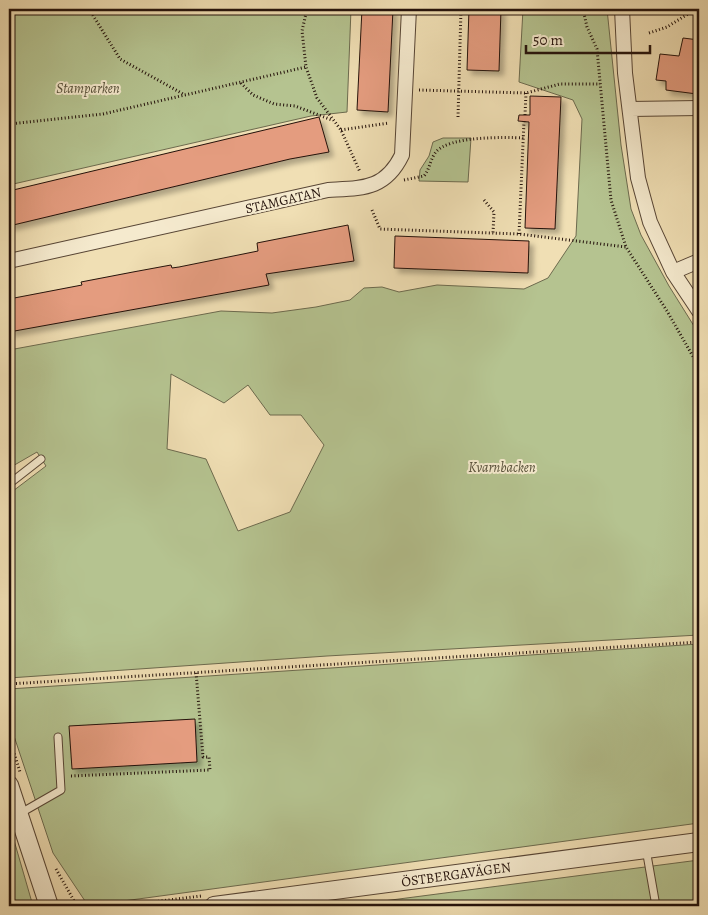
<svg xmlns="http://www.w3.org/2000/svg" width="708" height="915" viewBox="0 0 708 915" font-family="Alegreya,serif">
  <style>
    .green { fill: #b5c390; stroke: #6c6a4e; fill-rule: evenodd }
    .building { fill: #e49c7f; stroke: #24120b; filter: url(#shadow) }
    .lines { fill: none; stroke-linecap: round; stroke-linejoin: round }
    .service-casing { stroke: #574535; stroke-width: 9 }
    .minor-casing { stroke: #574535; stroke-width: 16 }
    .tertiary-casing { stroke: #574535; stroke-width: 20 }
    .path { stroke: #24120b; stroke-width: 3; stroke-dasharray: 1 2.5; stroke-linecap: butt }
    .service { stroke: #f5eace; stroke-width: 7 }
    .minor { stroke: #f5eace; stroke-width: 14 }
    .tertiary { stroke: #f5eace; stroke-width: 18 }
    .labels { text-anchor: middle; stroke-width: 4; stroke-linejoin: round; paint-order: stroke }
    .park-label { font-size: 14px; font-style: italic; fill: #57503a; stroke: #f5eace }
    .street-label { font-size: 14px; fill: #24120b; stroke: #f5eace }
  </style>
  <defs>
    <filter id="shadow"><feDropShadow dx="4.5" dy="4.5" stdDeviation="2.5" flood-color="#0004"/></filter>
  </defs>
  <rect width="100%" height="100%" fill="#f0dfb4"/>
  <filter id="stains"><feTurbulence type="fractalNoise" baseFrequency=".004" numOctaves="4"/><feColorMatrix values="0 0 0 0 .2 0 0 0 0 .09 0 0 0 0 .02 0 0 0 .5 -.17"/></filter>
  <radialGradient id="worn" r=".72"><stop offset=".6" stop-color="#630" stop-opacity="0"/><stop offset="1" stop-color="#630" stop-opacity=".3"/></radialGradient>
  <path class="green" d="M9,9H351L347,112L311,116L9,185Z
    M523,9H607L621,145L631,209L641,235L669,286L699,334V635L327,656L9,678V494L46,466L37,452L11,467L9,463V350L221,311L272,313L316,307L350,300L364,288L382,287L399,292L437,285L524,289L548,278L576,236L582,119L573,100L519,82ZM171,374L224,403L248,385L270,415H301L324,445L290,512L238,531L206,459L167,449Z
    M443,138H471L468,182L419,181L420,170L429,156L433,142Z
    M699,644V823L116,902L94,905L85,901L53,853L9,721V689Z
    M9,823L33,906H9Z
    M699,860V906H345Z"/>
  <path class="building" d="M362,9H393L388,112L357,110Z
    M469,9H501L499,71L467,70Z
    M683,38L699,40V79L697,94L666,90V81L656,80L660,54L679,56Z
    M530,96L561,97L555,229L525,228L529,122L518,121L519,115H530Z
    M319,117L329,152L290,159L9,226V191Z
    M348,225L354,261L266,274L269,285L9,332V299L82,285L81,282L133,272L171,265L172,268L179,267L258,251L257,243Z
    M395,236L529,241L528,273L394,268Z
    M195,719L197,762L72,769L69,726Z"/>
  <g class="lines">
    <defs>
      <path id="service" d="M9,484L41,459
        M19,814L61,790L58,737
        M646,849L656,906"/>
      <path id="minor" d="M622,9L625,73L638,178L650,222L673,272L699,311
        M630,109L699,108
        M9,261L328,190C362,188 385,190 402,155L409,9
        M673,272L699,261"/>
      <path id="tertiary" d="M9,785L49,906
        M214,906L699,842"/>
    </defs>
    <use href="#service" class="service-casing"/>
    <use href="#minor" class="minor-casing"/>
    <use href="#tertiary" class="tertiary-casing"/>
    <path class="path" d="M89,9L120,59L185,95
      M307,9L302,31L306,67L317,98L341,130L360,172
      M583,9L587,27L597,49L611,200L626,247L667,311L699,367
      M649,33L667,27L696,9
      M241,83L253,95L274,104L295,106L332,120
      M419,90L526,93L560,84H600
      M525,115L526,93
      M458,117L461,9
      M9,124L103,114L306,67
      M341,130L389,123
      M404,180L424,176C430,169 430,159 436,152C449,136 504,137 524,138
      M484,200L494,212L493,233
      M372,210L380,229L519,234L626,247
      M519,234L524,121
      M9,684L699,642
      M9,737L20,772
      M71,776L210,770L209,757H203L196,672
      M56,869L77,906
      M120,906L201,896"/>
    <use href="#service" class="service"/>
    <use href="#minor" class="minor"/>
    <use href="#tertiary" class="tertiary"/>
  </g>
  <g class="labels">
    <g class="park-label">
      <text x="88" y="93">Stamparken</text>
      <text x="502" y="472">Kvarnbacken</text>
    </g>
    <g class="street-label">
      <text transform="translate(283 200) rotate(-13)" y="5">STAMGATAN</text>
      <text transform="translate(456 874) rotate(-8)" y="5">ÖSTBERGAVÄGEN</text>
    </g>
  </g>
  <rect width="708" height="915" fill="none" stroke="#f0dfb4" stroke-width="30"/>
  <rect x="10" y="10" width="688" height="895" fill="none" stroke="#24120b" stroke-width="2.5"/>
  <rect x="15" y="15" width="678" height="885" fill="none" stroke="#24120b"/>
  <path d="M526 45v8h124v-8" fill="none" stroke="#24120b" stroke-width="2.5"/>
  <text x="533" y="45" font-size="15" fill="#24120b" stroke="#f5eace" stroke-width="4" paint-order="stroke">50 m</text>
  <rect width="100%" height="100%" filter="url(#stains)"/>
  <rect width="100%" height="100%" fill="url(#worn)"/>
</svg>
